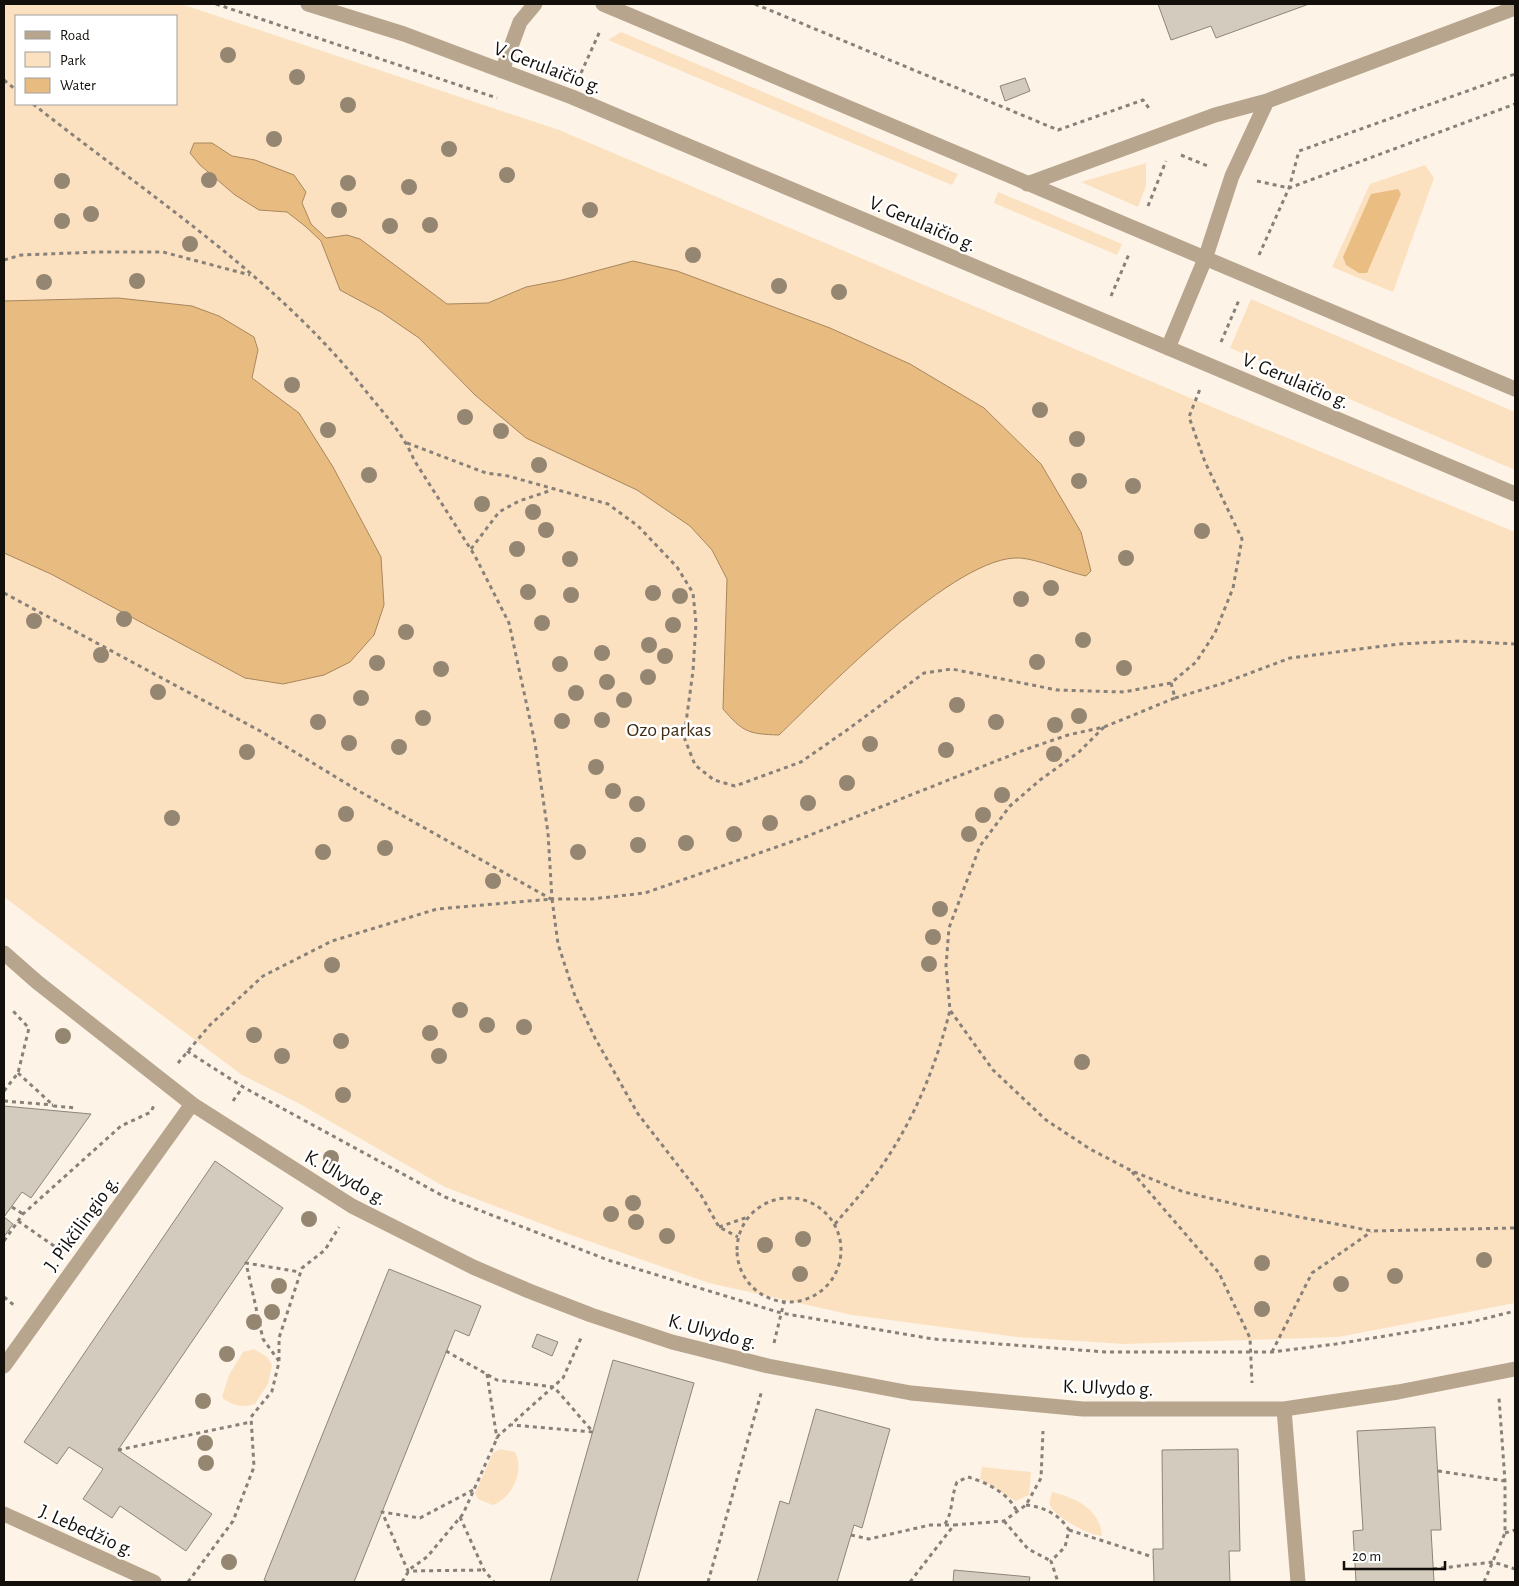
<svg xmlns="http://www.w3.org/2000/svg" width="1519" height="1586" viewBox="0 0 1519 1586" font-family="'Alegreya Sans',sans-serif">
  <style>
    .green { fill: #fce1c0; fill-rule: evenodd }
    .forest { fill: #eabe83 }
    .water { fill: #e8bb81; stroke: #a8875e }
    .building { fill: #d4cbbf; stroke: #8d857a }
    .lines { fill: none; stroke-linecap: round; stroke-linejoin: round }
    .path { stroke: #888179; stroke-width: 3; stroke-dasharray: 4 4; stroke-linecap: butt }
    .minor { stroke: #b8a58d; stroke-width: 15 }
    .tree { fill: #958672 }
    .labels { text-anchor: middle; stroke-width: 5; stroke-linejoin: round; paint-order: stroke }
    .street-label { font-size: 20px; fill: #130f0b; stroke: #fff }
    .park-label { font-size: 20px; fill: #402d13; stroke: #fff }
  </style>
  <rect width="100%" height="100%" fill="#fdf3e7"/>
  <path class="green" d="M4,4H181L559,130L1188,397L1515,532V1303L1338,1337L1124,1344L1017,1337L852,1315L709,1283L571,1235L445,1187L298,1103L242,1075L4,897ZM16,16H176V104H16Z
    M621,32L958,174L952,185L608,40Z
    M1146,163V186L1138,207L1081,182Z
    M1425,165L1434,178L1393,292L1332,267L1370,184Z
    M998,192L1122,244L1117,255L994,203Z
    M1251,299L1515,412V470L1230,348Z
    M254,1349L267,1357L272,1365L268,1384L255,1404C242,1408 232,1406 222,1397L229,1375L243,1352Z
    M500,1449L515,1452C525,1471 512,1498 493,1505L478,1499L475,1493L493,1453Z
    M982,1467L1031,1472L1029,1495L1016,1501L1012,1499L980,1479Z
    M1052,1492C1076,1498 1100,1509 1102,1536C1089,1535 1057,1518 1051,1507C1048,1502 1051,1497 1052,1492Z"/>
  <path class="forest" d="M1398,189L1401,194L1367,273H1359L1346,265L1343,257L1371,194Z"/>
  <path class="water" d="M194,143H212L232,156L255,160L294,175L306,192L302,203L311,224L326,238L347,235L360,239L447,304L488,303L526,287L562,280L633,261L677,271L830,328L910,364L984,408L1041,464L1081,532L1091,571L1086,576C1067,572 1037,559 1020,558C956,554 825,691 779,735C748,734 743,732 723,709L727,579L712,550L690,526L637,490L526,438L475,395L419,338L381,312L340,290L321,241L305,226L287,212L259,210L235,195L200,165L190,153Z
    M118,298L192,306L219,316L254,337L258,350L252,378L299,413L333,467L381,557L384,605L374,635L350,662L324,675L283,684L245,678L51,574L4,553V301Z"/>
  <path class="building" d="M1158,4H1309L1216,38L1211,26L1171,40Z
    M1025,78L1030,91L1005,101L1000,86Z
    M4,1106L91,1114L31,1198L22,1192L4,1217L13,1224L4,1237Z
    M215,1161L283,1208L118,1450L212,1514L186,1551L120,1506L112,1518L83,1499L103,1469L69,1447L57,1464L24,1442Z
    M389,1269L481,1306L469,1336L455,1330L354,1582H269L264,1580Z
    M537,1334L558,1342L552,1356L532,1347Z
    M613,1360L694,1383L637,1582H550Z
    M816,1409L890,1429L862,1528L854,1525L837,1582H757L780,1501L789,1504Z
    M1435,1427L1441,1530H1431L1434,1582H1356L1353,1531L1363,1530L1357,1431Z
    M1238,1449L1240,1551H1229L1230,1582H1154L1153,1549H1163L1162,1450Z
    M954,1570L1030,1577L1029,1582H953Z"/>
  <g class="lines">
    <path class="path" d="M216,4L497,98
      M755,4L1058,130L1143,100L1151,111
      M581,73L600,31
      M4,80L16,90
      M33,104C149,196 277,277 369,395C386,416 404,435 414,460L475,556L509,623L535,743L548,833L552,899H592L645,893L805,837L1024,750L1068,735L1104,727L1175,698L1171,683
      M1181,155L1210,167
      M1257,181L1289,188L1515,104
      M1148,206L1166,161
      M1259,255L1289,188L1299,151L1515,74
      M4,260L21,255L98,252H163L250,275
      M1111,296L1129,254
      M1221,342L1239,300
      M407,443L486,473L508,476L608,504L638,526L677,567L693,593L696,623L693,671L684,737L695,765L714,780L735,786L801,762L847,730L924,673L952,669L1057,690L1124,692L1171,683L1196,662L1215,633L1233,588L1242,539L1205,462L1189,417L1200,389
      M471,549L499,512L519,501L549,491
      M4,593L262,732L357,790L551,899
      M1175,698L1221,684L1290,658L1399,644L1459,641L1515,644
      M1104,727L1079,752L1040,780L1010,806L980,846L949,928L946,966L950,1010L993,1070L1046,1120L1090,1149L1132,1171L1184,1192L1243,1206L1372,1231L1515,1228
      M552,899L558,944L575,996L595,1038L638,1114L701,1195L719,1227L738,1237
      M187,1051L243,1087L445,1197L608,1260L781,1313L933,1339L1106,1352H1272L1336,1344L1471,1322L1515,1311
      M178,1063L210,1025L263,976L332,941L437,909L552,899
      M18,1073L54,1106L77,1108
      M4,1091L18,1073L29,1028L13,1011
      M4,1101L53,1105
      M233,1101L243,1087
      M1132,1172L1219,1273L1250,1338L1252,1383
      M737 1250a52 52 0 1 1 104 0a52 52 0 1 1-104 0Z
      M12,1207L23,1214
      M18,1221L57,1248
      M835,1224C850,1206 866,1189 879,1170C913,1122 936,1067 950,1010
      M719,1227L748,1217
      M4,1241L23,1214L121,1126L151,1112L154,1105
      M4,1297L15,1306
      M774,1343L784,1302
      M446,1351L497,1380L554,1387L593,1432L512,1425
      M1272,1352L1312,1273L1371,1232
      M279,1361L263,1339L246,1263L300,1272
      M487,1374L497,1439
      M118,1450L251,1422
      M1438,1471L1505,1481
      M473,1490L420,1518L382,1512L408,1571L484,1570
      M1026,1505C1044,1507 1059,1514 1069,1530L1065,1547L1051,1561L1058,1582
      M460,1517L484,1570L494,1582
      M1004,1521L1028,1549L1051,1561
      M945,1524C953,1512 951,1496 957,1482L968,1477C986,1482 1010,1494 1017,1512
      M1069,1530L1153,1557
      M1505,1533L1515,1530
      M851,1535L869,1539L930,1525H954
      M1433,1569L1493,1562L1515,1569
      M188,1582L233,1521L254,1467L251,1417L272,1391L279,1362V1338L302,1268L325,1250L339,1227
      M402,1582L410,1569L427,1557L463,1514L498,1436L563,1378L581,1338
      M708,1582L762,1390
      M910,1582L954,1525L1004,1521L1026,1505L1041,1478L1043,1431
      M1484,1582L1505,1533V1481L1499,1398"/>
    <path class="minor" d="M308,4L404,34L572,97L1515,494
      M603,4L1515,389
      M502,71L520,22L535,4
      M1027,184L1215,115L1267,101L1515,8
      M1168,348L1205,259L1232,176L1267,101
      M4,953L37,982L192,1104L352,1206L473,1267L529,1291L591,1315L672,1342L768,1366L911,1393L1083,1409H1284L1398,1392L1515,1369
      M4,1366L192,1104
      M1284,1409L1298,1582
      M4,1514L154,1582"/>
  </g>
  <g class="tree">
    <circle cx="228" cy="55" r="8"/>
    <circle cx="297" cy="77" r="8"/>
    <circle cx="348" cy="105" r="8"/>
    <circle cx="274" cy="139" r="8"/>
    <circle cx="449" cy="149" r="8"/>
    <circle cx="507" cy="175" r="8"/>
    <circle cx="209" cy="180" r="8"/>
    <circle cx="62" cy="181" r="8"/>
    <circle cx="348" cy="183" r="8"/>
    <circle cx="409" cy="187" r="8"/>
    <circle cx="339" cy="210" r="8"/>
    <circle cx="590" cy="210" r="8"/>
    <circle cx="91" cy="214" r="8"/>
    <circle cx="62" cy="221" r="8"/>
    <circle cx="430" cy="225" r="8"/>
    <circle cx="390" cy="226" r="8"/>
    <circle cx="190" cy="244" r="8"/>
    <circle cx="693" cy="255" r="8"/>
    <circle cx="137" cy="281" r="8"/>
    <circle cx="44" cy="282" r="8"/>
    <circle cx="779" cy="286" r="8"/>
    <circle cx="839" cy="292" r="8"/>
    <circle cx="292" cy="385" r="8"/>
    <circle cx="1040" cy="410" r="8"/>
    <circle cx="465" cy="417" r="8"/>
    <circle cx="328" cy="430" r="8"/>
    <circle cx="501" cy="431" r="8"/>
    <circle cx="1077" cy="439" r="8"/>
    <circle cx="539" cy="465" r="8"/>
    <circle cx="369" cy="475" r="8"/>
    <circle cx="1079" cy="481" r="8"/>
    <circle cx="1133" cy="486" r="8"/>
    <circle cx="482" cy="504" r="8"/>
    <circle cx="533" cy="512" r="8"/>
    <circle cx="546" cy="530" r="8"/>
    <circle cx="1202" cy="531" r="8"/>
    <circle cx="517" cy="549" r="8"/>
    <circle cx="1126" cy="558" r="8"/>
    <circle cx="570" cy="559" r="8"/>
    <circle cx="1051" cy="588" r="8"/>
    <circle cx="528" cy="592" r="8"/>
    <circle cx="653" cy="593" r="8"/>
    <circle cx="571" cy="595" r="8"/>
    <circle cx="680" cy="596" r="8"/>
    <circle cx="1021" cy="599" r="8"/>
    <circle cx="124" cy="619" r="8"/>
    <circle cx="34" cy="621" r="8"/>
    <circle cx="542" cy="623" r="8"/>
    <circle cx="673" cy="625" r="8"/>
    <circle cx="406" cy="632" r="8"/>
    <circle cx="1083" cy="640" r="8"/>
    <circle cx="649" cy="645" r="8"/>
    <circle cx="602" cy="653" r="8"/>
    <circle cx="101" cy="655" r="8"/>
    <circle cx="665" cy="656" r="8"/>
    <circle cx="1037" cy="662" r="8"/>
    <circle cx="377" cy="663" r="8"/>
    <circle cx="560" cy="664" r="8"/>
    <circle cx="1124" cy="668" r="8"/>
    <circle cx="441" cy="669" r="8"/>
    <circle cx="648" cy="677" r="8"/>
    <circle cx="607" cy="682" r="8"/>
    <circle cx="158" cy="692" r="8"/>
    <circle cx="576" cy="693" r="8"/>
    <circle cx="361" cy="698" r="8"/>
    <circle cx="624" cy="700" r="8"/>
    <circle cx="957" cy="705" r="8"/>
    <circle cx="1079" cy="716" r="8"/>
    <circle cx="423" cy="718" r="8"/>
    <circle cx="602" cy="720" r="8"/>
    <circle cx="562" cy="721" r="8"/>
    <circle cx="318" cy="722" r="8"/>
    <circle cx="996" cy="722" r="8"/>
    <circle cx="1055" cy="725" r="8"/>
    <circle cx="349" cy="743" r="8"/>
    <circle cx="870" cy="744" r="8"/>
    <circle cx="399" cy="747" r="8"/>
    <circle cx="946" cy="750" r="8"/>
    <circle cx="247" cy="752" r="8"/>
    <circle cx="1054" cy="754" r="8"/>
    <circle cx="596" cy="767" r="8"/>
    <circle cx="847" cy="783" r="8"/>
    <circle cx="613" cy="791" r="8"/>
    <circle cx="1002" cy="795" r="8"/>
    <circle cx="808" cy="803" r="8"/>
    <circle cx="637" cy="804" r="8"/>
    <circle cx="346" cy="814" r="8"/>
    <circle cx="983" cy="815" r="8"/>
    <circle cx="172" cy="818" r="8"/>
    <circle cx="770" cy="823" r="8"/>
    <circle cx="734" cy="834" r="8"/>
    <circle cx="969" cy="834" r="8"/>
    <circle cx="686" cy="843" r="8"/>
    <circle cx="638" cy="845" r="8"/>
    <circle cx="385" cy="848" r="8"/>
    <circle cx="323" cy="852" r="8"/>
    <circle cx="578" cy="852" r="8"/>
    <circle cx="493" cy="881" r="8"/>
    <circle cx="940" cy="909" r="8"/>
    <circle cx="933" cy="937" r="8"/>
    <circle cx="929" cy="964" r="8"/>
    <circle cx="332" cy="965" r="8"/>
    <circle cx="460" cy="1010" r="8"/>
    <circle cx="487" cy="1025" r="8"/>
    <circle cx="524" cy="1027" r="8"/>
    <circle cx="430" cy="1033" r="8"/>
    <circle cx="254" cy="1035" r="8"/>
    <circle cx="63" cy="1036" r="8"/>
    <circle cx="341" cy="1041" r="8"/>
    <circle cx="282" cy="1056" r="8"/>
    <circle cx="439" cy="1056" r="8"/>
    <circle cx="1082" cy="1062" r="8"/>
    <circle cx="343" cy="1095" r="8"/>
    <circle cx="331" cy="1158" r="8"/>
    <circle cx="633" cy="1203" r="8"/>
    <circle cx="611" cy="1214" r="8"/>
    <circle cx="309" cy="1219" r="8"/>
    <circle cx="636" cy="1222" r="8"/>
    <circle cx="667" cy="1236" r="8"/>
    <circle cx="803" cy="1239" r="8"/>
    <circle cx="765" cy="1245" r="8"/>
    <circle cx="1484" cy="1260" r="8"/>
    <circle cx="1262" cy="1263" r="8"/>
    <circle cx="800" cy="1274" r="8"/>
    <circle cx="1395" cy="1276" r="8"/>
    <circle cx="1341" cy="1284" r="8"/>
    <circle cx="279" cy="1286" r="8"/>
    <circle cx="1262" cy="1309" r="8"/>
    <circle cx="272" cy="1312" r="8"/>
    <circle cx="254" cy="1322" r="8"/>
    <circle cx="227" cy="1354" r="8"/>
    <circle cx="203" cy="1401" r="8"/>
    <circle cx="205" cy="1443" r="8"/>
    <circle cx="206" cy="1463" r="8"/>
    <circle cx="229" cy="1562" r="8"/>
  </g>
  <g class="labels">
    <g class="street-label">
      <text transform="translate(548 67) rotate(21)" y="7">V. Gerulaičio g.</text>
      <text transform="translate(923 223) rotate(23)" y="7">V. Gerulaičio g.</text>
      <text transform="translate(1296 380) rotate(23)" y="7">V. Gerulaičio g.</text>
      <text transform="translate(346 1177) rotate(30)" y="7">K. Ulvydo g.</text>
      <text transform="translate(81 1223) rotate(-54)" y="7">J. Pikčilingio g.</text>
      <text transform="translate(713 1331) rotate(15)" y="7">K. Ulvydo g.</text>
      <text transform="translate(1108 1387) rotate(2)" y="7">K. Ulvydo g.</text>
      <text transform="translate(87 1530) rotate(24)" y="7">J. Lebedžio g.</text>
    </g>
    <g class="park-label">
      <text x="669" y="736">Ozo parkas</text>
    </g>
  </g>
  <rect width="1519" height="1586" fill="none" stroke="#130f0b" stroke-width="10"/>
  <rect x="15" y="15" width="162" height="90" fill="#ffffff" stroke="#a19f9d"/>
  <rect x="25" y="31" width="25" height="8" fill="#b8a58d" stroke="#a19f9d"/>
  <text x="60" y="40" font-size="15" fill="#130f0b">Road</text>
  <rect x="25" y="52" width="25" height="15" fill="#fce1c0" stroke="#a19f9d"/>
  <text x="60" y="65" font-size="15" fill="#130f0b">Park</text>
  <rect x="25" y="78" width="25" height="15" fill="#e8bb81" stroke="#a19f9d"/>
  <text x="60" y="90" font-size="15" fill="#130f0b">Water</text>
  <path d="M1344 1561v8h101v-8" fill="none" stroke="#130f0b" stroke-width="2.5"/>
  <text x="1352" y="1561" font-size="15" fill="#130f0b" stroke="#ffffff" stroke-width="4" paint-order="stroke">20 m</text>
</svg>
